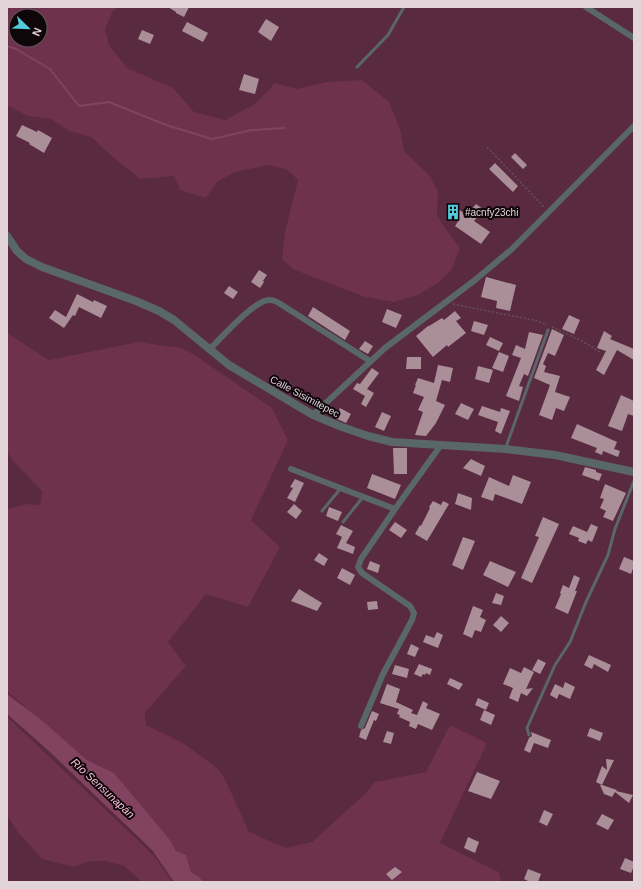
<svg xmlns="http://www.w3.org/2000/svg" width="641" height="889" viewBox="0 0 641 889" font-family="Arial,sans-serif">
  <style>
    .green { fill: #592a40; fill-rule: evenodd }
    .forest { fill: #6e314e; fill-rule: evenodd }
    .water { fill: #824360 }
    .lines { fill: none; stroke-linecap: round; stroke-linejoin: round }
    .stream { stroke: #824360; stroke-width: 2 }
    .building { fill: #aa8f99 }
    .path { stroke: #65525a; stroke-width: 1.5; stroke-dasharray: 2 2; stroke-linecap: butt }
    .service { stroke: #5a6769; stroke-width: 3 }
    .minor { stroke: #5a6769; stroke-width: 6 }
    .tertiary { stroke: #5a6769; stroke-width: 8 }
    .labels { text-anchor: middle; stroke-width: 4; stroke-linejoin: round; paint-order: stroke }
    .poi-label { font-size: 10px; fill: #e2d4d9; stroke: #0e0609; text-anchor: start }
    .street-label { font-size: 10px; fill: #e2d4d9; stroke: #0e0609 }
    .water-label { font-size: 11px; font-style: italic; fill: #fcc1d9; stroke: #0e0609 }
  </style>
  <rect width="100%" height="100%" fill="#2c1720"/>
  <path class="green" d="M7,7H634V882H7ZM16,16H40V40H16Z"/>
  <path class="forest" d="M7,7H119L113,11L105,29L109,45L127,68L173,88L194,112L225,120L255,104L275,83L297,89L327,82L362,80L389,102L400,129L404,151L429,175L438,191L437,215L447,231L460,248L452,269L439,282L418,295L394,302L365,297L323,281L293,269L282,259L285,232L298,180L286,169L268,165L235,172L217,182L206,198L180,190L174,176L140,179L114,158L91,137L70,131L51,119L28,116L7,105ZM16,16H40V40H16Z
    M7,333L49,360L138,342L181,348L193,354L272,408L288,440L251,520L280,547L248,607L206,594L168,642L186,666L145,713L146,725L183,743L217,768L225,779L249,832L286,848L312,842L366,793L375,782L426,772L450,725L487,743L440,843L499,872L501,882H204L198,876L191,872L186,855L176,851L170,840L114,773L87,760L7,691V509L26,504L40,505L42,491L13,461L7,452Z
    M7,717L142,844L155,857L172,882H142L124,866L105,861H90L74,867L42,859L17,831L7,815Z"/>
  <path class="water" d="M7,694L39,718L87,760L114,773L170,840L176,851L186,855L191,872L198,876L204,882H174L152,850L50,752L7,714Z"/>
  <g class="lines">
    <path class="stream" d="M7,46L16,49L50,69L79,106L109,102L166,125L212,139L252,130L285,128"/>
  </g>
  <path class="building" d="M168,7H189L184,17L176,13V12Z
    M266,19L279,27L271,41L258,32Z
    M187,22L208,33L203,42L182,31Z
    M142,30L154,35L150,44L138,39Z
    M244,74L259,79L255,94L239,90Z
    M22,125L37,132L38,130L52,138L44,153L29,144L30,143L16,136Z
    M515,153L527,165L523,169L511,157Z
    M495,163L518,186L513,192L489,169Z
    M476,204L484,210L474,221L490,232L481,244L455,226L459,220L448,214L453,206L467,215Z
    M259,270L267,275L263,281L264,282L260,288L251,282Z
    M486,277L516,285L510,311L496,308L497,301L481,297Z
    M229,286L238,292L233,299L224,293Z
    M77,294L93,302L94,300L107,306L101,318L79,307L75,316L73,315L64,328L49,318L55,310L66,317Z
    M313,307L350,331L345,340L308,316Z
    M387,309L402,315L396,328L382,322Z
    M455,311L461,318L456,321L466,333L448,347L447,345L433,357L416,336L428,326H429L442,318L444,320Z
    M569,315L580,320L574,334L562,329Z
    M474,321L488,325L484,335L471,331Z
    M552,329L564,335L555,356L548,353L543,364L546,366L544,372L560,376L555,392L570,397L564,411L556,408L552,420L539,415L550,385L534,378Z
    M604,331L612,336L610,339L634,349V360L617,350L604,375L596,370L606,351L597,348Z
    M529,332L543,335L528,376L524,374L519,386L523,387L519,401L506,396L521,358L512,355L516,345L525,349Z
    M490,337L503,343L499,351L486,345Z
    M365,341L373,346L368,354L359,349Z
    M499,352L509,356L503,372L492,368Z
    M407,357H421V369H406Z
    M438,365L453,368L450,382L442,380L436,401L445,405L436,423L426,436L415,435L423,412L418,410L424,397L413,393L416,385H415L418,378L434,383Z
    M478,366L493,370L489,383L475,379Z
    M372,368L379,373L367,389L374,393L366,407L361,404L365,396L353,389L357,383L360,384Z
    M621,395L634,401V416L628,414L622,431L608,426Z
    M461,403L474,409L468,420L455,414Z
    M482,406L500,412L501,408L510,411L501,434L495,431L498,422L478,415Z
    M340,408L351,414L346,423L335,418Z
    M382,412L391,416L384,431L375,427Z
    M577,424L617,442L614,449L620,451L618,457L603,451L602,455L595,452L597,448L571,438Z
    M393,448H407V474H394Z
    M471,459L485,466L481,476L463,468Z
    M585,467L596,470V472L602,474L599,481L582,475Z
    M372,474L401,485L395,499L367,488Z
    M513,475L531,482L522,504L495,494L493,501L481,497L489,477L509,486Z
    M295,479L304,483L295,502L287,498L293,488L290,487Z
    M605,484L626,493L613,521L603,517L606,511L600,508L604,499L600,498Z
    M458,493L472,498L471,510L455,504Z
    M433,501L441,505L443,501L449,504L427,541L415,534L420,525L421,526L430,508L429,507Z
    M294,504L302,511L296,519L287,512Z
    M329,507L342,512L338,521L326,516Z
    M543,517L559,524L532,583L521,578L539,537L535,536Z
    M395,522L407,530L401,538L389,530Z
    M591,524L598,527L592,542L588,540L586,544L578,541L579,538L569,534L573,526L587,532Z
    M341,525L353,531L346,543L355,547L353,554L337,548L342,537L336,534Z
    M463,537L475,541L463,570L452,565Z
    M319,553L328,559L324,566L314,560Z
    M624,557L634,561V566L631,574L619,569Z
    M370,561L380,565L378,573L367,569Z
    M490,561L516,572L508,587L483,575Z
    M342,568L355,575L350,585L337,578Z
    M574,575L580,578L575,591H577L568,614L555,608L561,594L560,593L563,585L569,588Z
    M299,589L322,603L317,611L291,601Z
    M496,593L504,596L501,605L492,603Z
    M377,601L378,609L368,610L367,602Z
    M473,606L483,610L480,617L486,620L481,632L475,630L472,638L463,634Z
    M501,616L509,623L501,632L493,625Z
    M437,632L443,635L438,648L423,642L426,635L434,638Z
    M411,644L419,648L415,657L407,654Z
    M589,655L611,665L608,672L594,664L592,669L584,665Z
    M538,659L546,663L540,674L532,670Z
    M419,664L432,669L430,675L426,673L425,675L423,674L421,677L414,674Z
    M395,665L409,669L407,678L392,674Z
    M524,667L534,672L526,689L533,688L527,696L521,693L518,702L509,698L513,688L503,684L510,668L521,673Z
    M450,678L463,684L459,690L447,684Z
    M565,682L575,687L570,699L559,694L557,699L550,695L555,684L563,688Z
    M387,684L400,689L396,702L413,710L411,713L417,715L423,701L428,704L426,708L440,714L432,730L418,724L416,729L409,726L410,722L399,717L400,715L397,714L399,709L380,703Z
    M478,698L489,703L486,710L475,705Z
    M484,710L495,715L491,725L480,720Z
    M372,711L379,714L376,721L374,720L366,740L359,737L361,730L365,728Z
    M590,728L603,733L600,741L587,736Z
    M387,731L394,733L391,744L383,742Z
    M531,732L551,740L548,748L534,743L530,753L524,750L529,738L532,736Z
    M606,759L614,760L602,785L617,790L616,791L633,795L629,803L615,792L612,797L604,794L600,785H602L596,782L602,766L607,770Z
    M477,772L500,781L491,799L468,791Z
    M544,810L553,814L547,826L539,822Z
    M602,814L614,820L608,830L596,824Z
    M468,837L479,842L475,853L464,848Z
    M625,858L634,862V866L631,873L620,869Z
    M395,867L402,872L392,880L386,874Z
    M528,869L541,874L538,882H530L524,879Z"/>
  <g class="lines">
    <path class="path" d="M487,147L544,207
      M453,304L538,321L547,325
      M552,327L582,341L600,352"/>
    <path class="service" d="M357,67L388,35L404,7
      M506,447L548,330
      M322,511L341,488
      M343,522L363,497
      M529,735L527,728L555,665L570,642L586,602L608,555L615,529L634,481"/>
    <path class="minor" d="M586,7L634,38
      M209,350C221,338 255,299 270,300C274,300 279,303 282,305L370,361
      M313,415L385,348L475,280L512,249L634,126
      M291,469L395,509
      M361,726L383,674L412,620L414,613L410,606L362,573L358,567L361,559L395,509L441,445"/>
    <path class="tertiary" d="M7,236L17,251L26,259L42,267L136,301L159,311L174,320L229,365L313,415L342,427L368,436L392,442L506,449L530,452L555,455L634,472"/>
  </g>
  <defs>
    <symbol id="building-bare" viewBox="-9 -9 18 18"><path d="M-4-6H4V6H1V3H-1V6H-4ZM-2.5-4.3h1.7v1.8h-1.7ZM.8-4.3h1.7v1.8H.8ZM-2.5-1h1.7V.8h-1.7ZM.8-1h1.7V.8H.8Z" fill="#53cbdb" stroke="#0e0609" stroke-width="2.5" paint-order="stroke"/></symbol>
  </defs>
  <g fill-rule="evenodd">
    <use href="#building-bare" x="442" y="201" width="22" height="22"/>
  </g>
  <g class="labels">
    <g class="poi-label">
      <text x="465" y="216">#acnfy23chi</text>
    </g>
    <g class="street-label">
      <text transform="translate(305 396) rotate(28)" y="4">Calle Sisimitepec</text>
    </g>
    <g class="water-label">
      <text transform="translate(103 788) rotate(43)" y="4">Río Sensunapán</text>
    </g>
  </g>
  <rect width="641" height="889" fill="none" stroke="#e2d4d9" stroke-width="16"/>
  <g transform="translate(28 28) rotate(113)"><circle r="19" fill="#0e0609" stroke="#63585c"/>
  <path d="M0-3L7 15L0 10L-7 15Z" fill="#53cbdb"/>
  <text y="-6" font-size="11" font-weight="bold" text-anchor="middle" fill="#e2d4d9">N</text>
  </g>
</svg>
